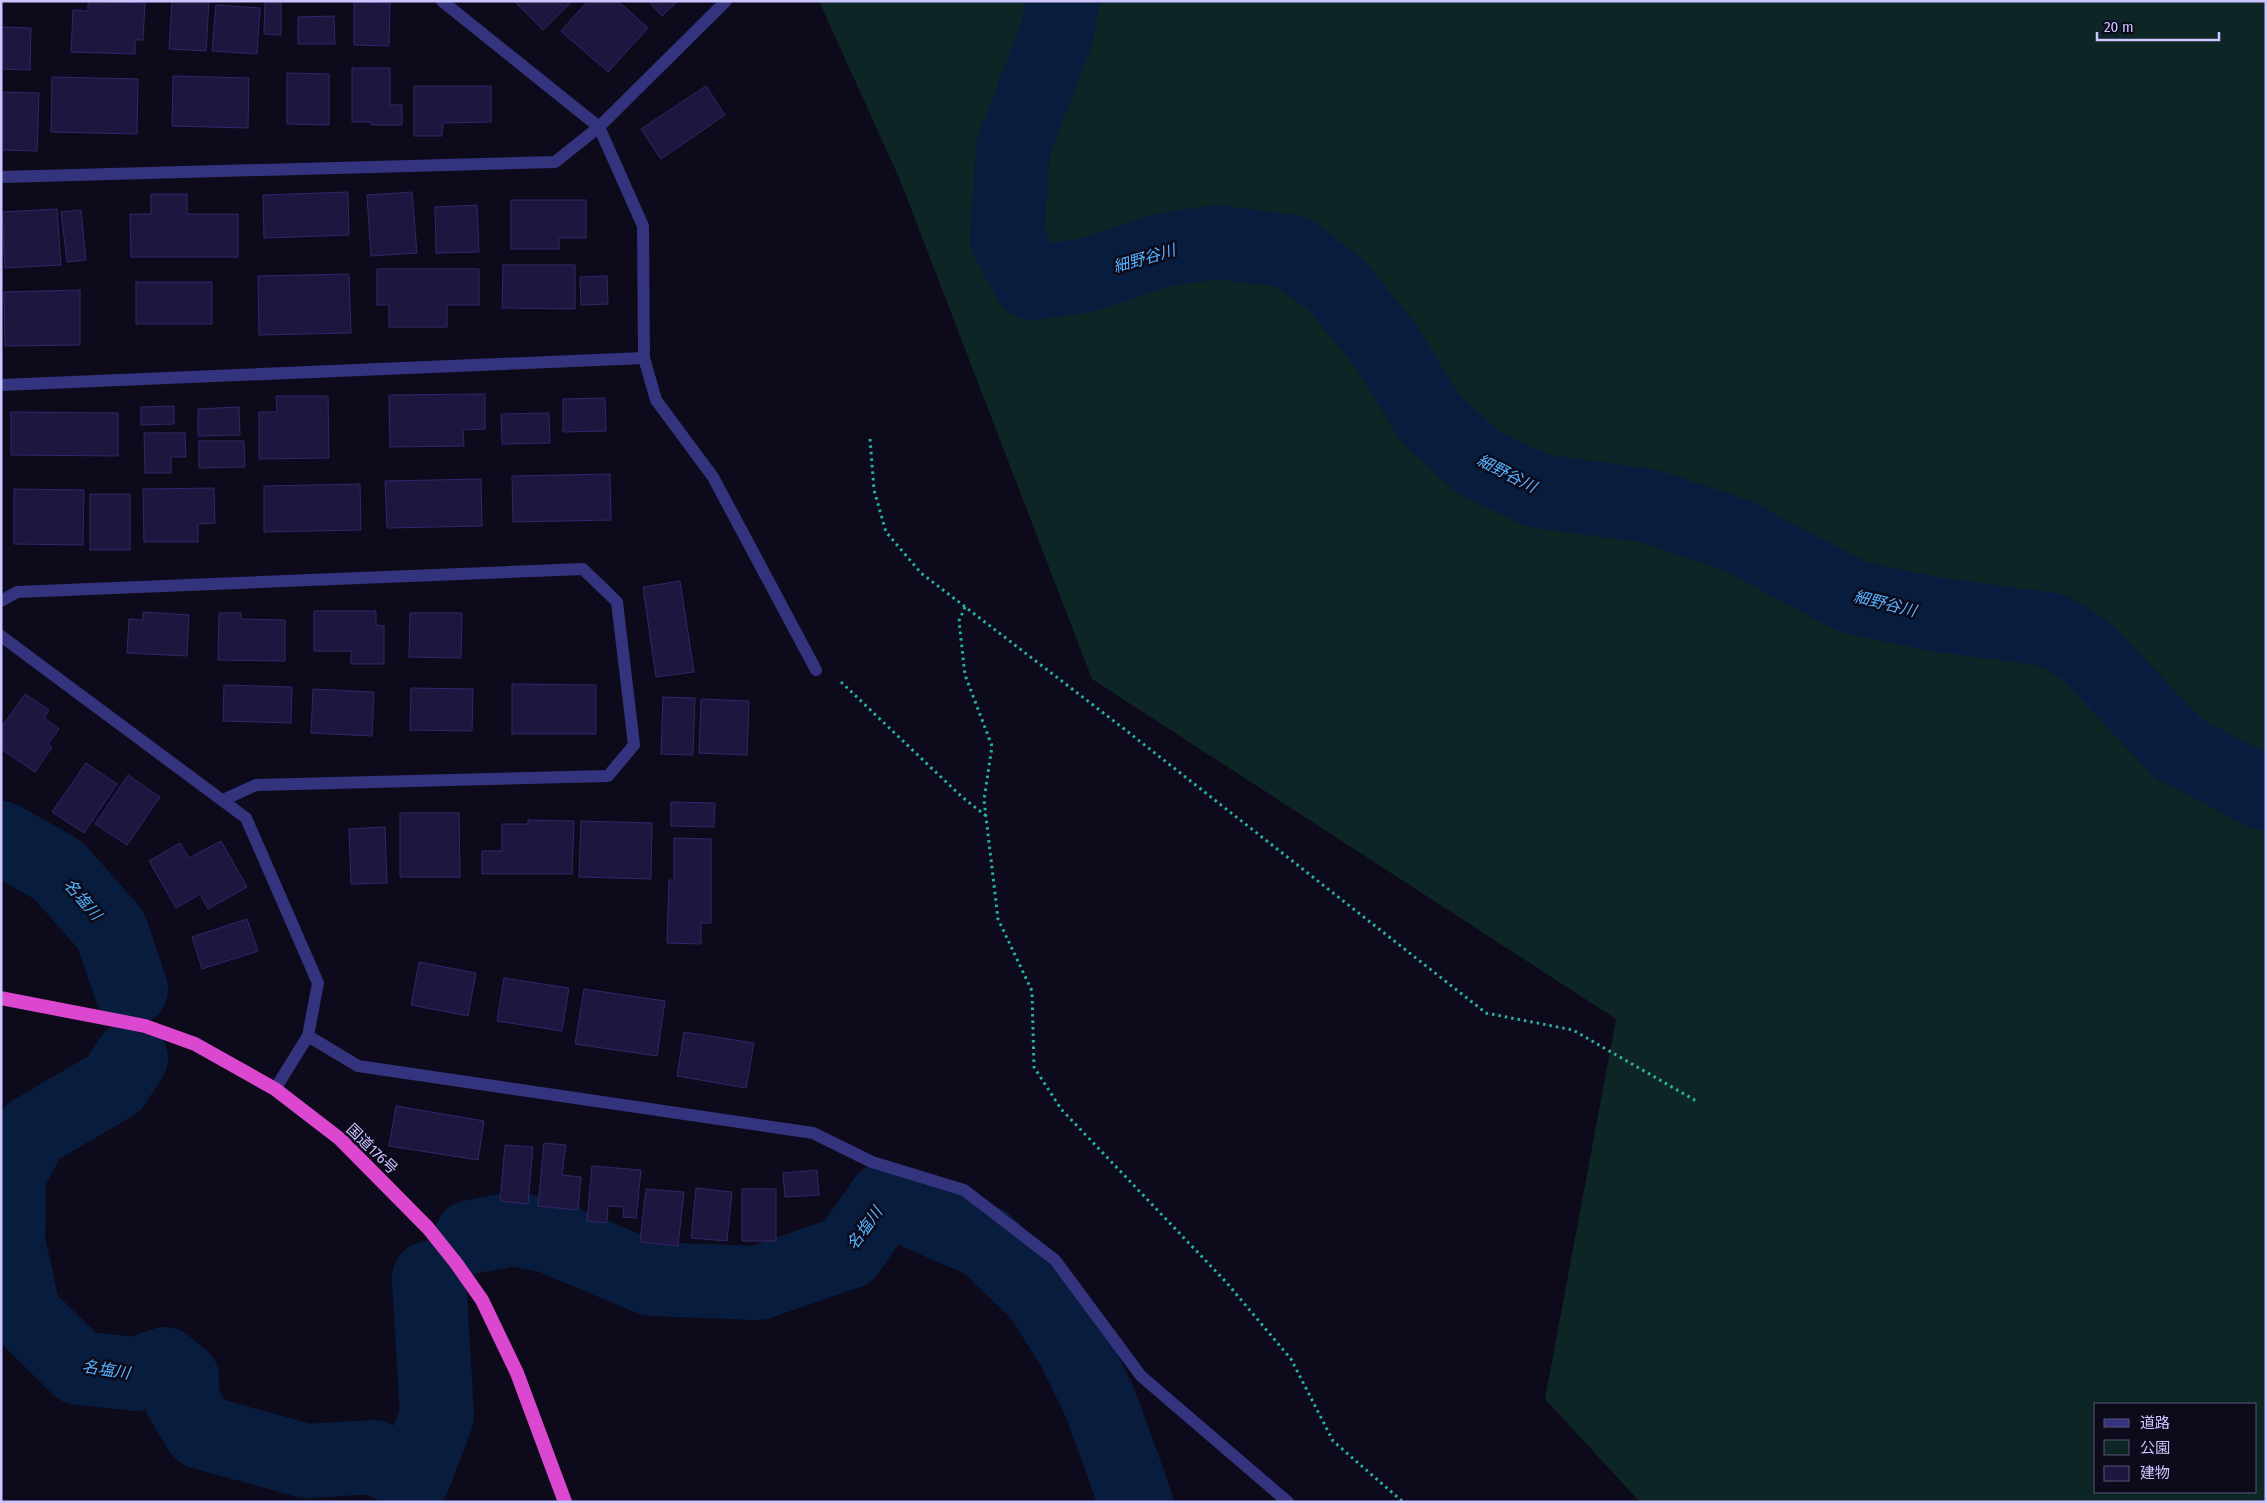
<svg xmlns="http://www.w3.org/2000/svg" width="2267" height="1503" viewBox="0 0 2267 1503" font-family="'Fira Sans Condensed','Noto Sans JP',sans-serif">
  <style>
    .green { fill: #0d2625; fill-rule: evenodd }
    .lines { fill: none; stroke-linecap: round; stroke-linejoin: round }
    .river { stroke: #081d3d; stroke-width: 74 }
    .building { fill: #1d163e; stroke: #32266b }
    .path { stroke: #27b2a6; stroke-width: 3; stroke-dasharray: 2.5 4; stroke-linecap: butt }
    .minor { stroke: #34337e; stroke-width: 12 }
    .tertiary { stroke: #34337e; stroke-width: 12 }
    .trunk { stroke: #dc47d0; stroke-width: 14 }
    .labels { text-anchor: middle; stroke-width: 5; stroke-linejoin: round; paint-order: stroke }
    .street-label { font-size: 15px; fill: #cbc6ff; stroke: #0d0a1c }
    .water-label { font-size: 16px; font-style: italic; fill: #54b4ff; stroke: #0d0a1c }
  </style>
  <rect width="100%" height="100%" fill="#0d0a1c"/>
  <path class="green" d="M819,1H2266V1502H1640L1545,1399L1616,1019L1092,679L900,180ZM2096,1404H2256V1492H2096Z"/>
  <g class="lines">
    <path class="river" d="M1063,1L1056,36L1013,148L1007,239L1031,283L1088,275L1163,250L1217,242L1293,252L1336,285L1386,346L1430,418L1480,464L1539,491L1649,506L1736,535L1853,597L1933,614L2053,630L2086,651L2179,749L2266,794
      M1,838L58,870L111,930L131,989
      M131,1058L114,1084L32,1132L9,1175L8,1241L24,1314L79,1368L135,1374L165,1364L182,1378V1401L201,1432L306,1461L374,1457L414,1477L437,1416L429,1278
      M471,1237L513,1229L549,1236L651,1279L758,1283L848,1252L885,1199L985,1242L1040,1295L1074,1349L1101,1405L1136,1502"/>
  </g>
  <path class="building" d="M88,1L145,3L143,40H135V54L71,52L73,10L88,11Z
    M172,1H209L206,51L169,49Z
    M265,1H281V35L264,34Z
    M514,1H572L543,30Z
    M588,1H618L648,28L608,72L561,31Z
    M648,1H678L662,16Z
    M354,2L390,3L389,46L354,45Z
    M216,5L260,8L257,54L212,51Z
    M334,16L335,44H298V17Z
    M1,27L31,28L30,70L1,69Z
    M352,68H390V105H402V125H371V122H352Z
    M287,73L329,74V125L287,124Z
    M173,76L249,78L248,128L172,126Z
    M52,77L138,79L137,134L51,132Z
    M414,86H491V122L443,123L442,136H414Z
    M706,86L725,115L661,159L641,129Z
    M1,92L39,93L37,151L1,150Z
    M348,192L349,235L264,238L263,195Z
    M412,192L417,253L371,256L367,195Z
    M151,194H187V214H238V257H131L130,214H151Z
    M511,200H586V238H559V249H511Z
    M477,205L479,252L436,253L435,207Z
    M57,209L61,265L5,268L2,212Z
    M81,210L86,260L67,262L61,212Z
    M503,265H575V309L502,308Z
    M377,269H479V305H447V327H389V305H377Z
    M349,274L351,333L259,335L258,276Z
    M607,276L608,304L581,305L580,277Z
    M136,282H212V324H136Z
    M80,290V345L5,346L4,292Z
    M485,394V429L463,430L464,446L390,447L389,395Z
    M276,396H328L329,458L259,459V412H277Z
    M605,398L606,431L563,432V399Z
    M174,406V424L141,425V407Z
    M239,407L240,435L198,436V409Z
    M11,412L118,413V456L11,455Z
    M549,413L550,443L502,444L501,414Z
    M144,433H185L186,457H171V473H145Z
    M199,441H244L245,467L199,468Z
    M610,474L611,520L513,522L512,476Z
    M481,479L482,526L387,528L385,481Z
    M360,484L361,530L264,532V486Z
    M214,488L215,523L198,524V542H144L143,489Z
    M14,489L84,490L83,545L14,544Z
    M90,494H130V550H90Z
    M680,581L694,672L656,677L643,587Z
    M314,611H376V625L384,626V664H351V651H314Z
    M143,612L189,615L187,656L127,653L129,619L143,620Z
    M219,613H241V619L285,620V661L218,660Z
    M410,613H462L461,658L409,657Z
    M512,684L596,685V734H512Z
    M224,685L292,687L291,723L223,721Z
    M411,688L473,689L472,731L410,730Z
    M313,689L374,692L372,736L311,733Z
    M25,694L49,710L44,718L59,729L48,744L52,747L35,772L1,749V728Z
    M663,697L695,698L693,755L661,754Z
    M701,699L749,701L747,755L699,753Z
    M86,763L117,784L84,833L52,812Z
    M128,775L160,797L127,845L95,824Z
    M671,802L715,803L714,827L671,826Z
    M400,813H459L460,877H400Z
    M528,820L574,821L572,874H482V851H502V824H528Z
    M581,821L652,823L651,879L579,877Z
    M385,827L387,883L351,884L349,829Z
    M674,838L711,839V923H701V944L667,943L669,880H674Z
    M221,841L247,887L208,909L200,894L176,908L149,861L180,843L189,858Z
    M247,919L258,951L202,969L192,937Z
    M419,962L476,973L468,1016L411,1005Z
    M504,978L569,988L562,1031L497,1021Z
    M584,989L665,1001L657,1056L575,1044Z
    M684,1032L754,1043L746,1088L677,1076Z
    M396,1106L484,1121L478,1160L389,1146Z
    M544,1143L566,1145L562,1175L581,1177L578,1210L538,1206Z
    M505,1145L533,1147L528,1204L500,1201Z
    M592,1166L641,1170L636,1218L623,1217L624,1207L608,1206L607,1223L587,1221Z
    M817,1170L819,1195L785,1197L783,1173Z
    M696,1188L732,1192L727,1241L691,1238Z
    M646,1189L684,1192L678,1246L640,1242Z
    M742,1189H776V1241H742Z"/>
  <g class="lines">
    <path class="path" d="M870,439L874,490L886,532L921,573L1123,728L1486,1013L1573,1030L1698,1102
      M965,607L959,621L965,675L992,746L984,800L998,919L1032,991L1034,1067L1061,1109L1226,1282L1291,1359L1333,1441L1403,1502
      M841,682L962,797L985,815"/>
    <path class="minor" d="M442,1L599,127L643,226L644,358L656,400L713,477L816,670
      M1,177L555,162L599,127L726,1
      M1,385L644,358
      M1,601L17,592L583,569L617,602L634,745L608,776L256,785L223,800
      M308,1036L358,1066L813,1133L872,1162L964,1190L1055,1260L1141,1376L1288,1502"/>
    <path class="tertiary" d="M1,636L246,818L318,983L308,1036L275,1089"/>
    <path class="trunk" d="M1,998L145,1026L195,1044L275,1089L340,1139L428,1228L456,1263L482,1300L517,1373L565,1502"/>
  </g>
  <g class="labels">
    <g class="street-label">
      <text transform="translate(372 1149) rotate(44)" y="5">国道176号</text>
    </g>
    <g class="water-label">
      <text transform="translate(1144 258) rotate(-16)" y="6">細野谷川</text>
      <text transform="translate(1507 473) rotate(27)" y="6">細野谷川</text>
      <text transform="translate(1885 603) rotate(14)" y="6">細野谷川</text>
      <text transform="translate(83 899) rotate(49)" y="6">名塩川</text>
      <text transform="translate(864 1228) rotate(-54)" y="6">名塩川</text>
      <text transform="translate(106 1369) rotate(9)" y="6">名塩川</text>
    </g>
  </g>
  <rect width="2267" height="1503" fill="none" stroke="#cbc6ff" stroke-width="5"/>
  <rect x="2094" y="1403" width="162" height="90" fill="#0d0a1c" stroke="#595577"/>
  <rect x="2104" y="1419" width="25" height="8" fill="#34337e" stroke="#595577"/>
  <text x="2140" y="1428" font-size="15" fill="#cbc6ff">道路</text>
  <rect x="2104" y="1440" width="25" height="15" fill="#0d2625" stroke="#595577"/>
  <text x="2140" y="1453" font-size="15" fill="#cbc6ff">公園</text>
  <rect x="2104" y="1466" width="25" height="15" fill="#1d163e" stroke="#595577"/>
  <text x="2140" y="1478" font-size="15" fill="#cbc6ff">建物</text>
  <path d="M2097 32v8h122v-8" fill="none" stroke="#cbc6ff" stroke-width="2.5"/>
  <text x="2104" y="32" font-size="15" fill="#cbc6ff" stroke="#0d0a1c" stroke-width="4" paint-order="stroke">20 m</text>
</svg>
